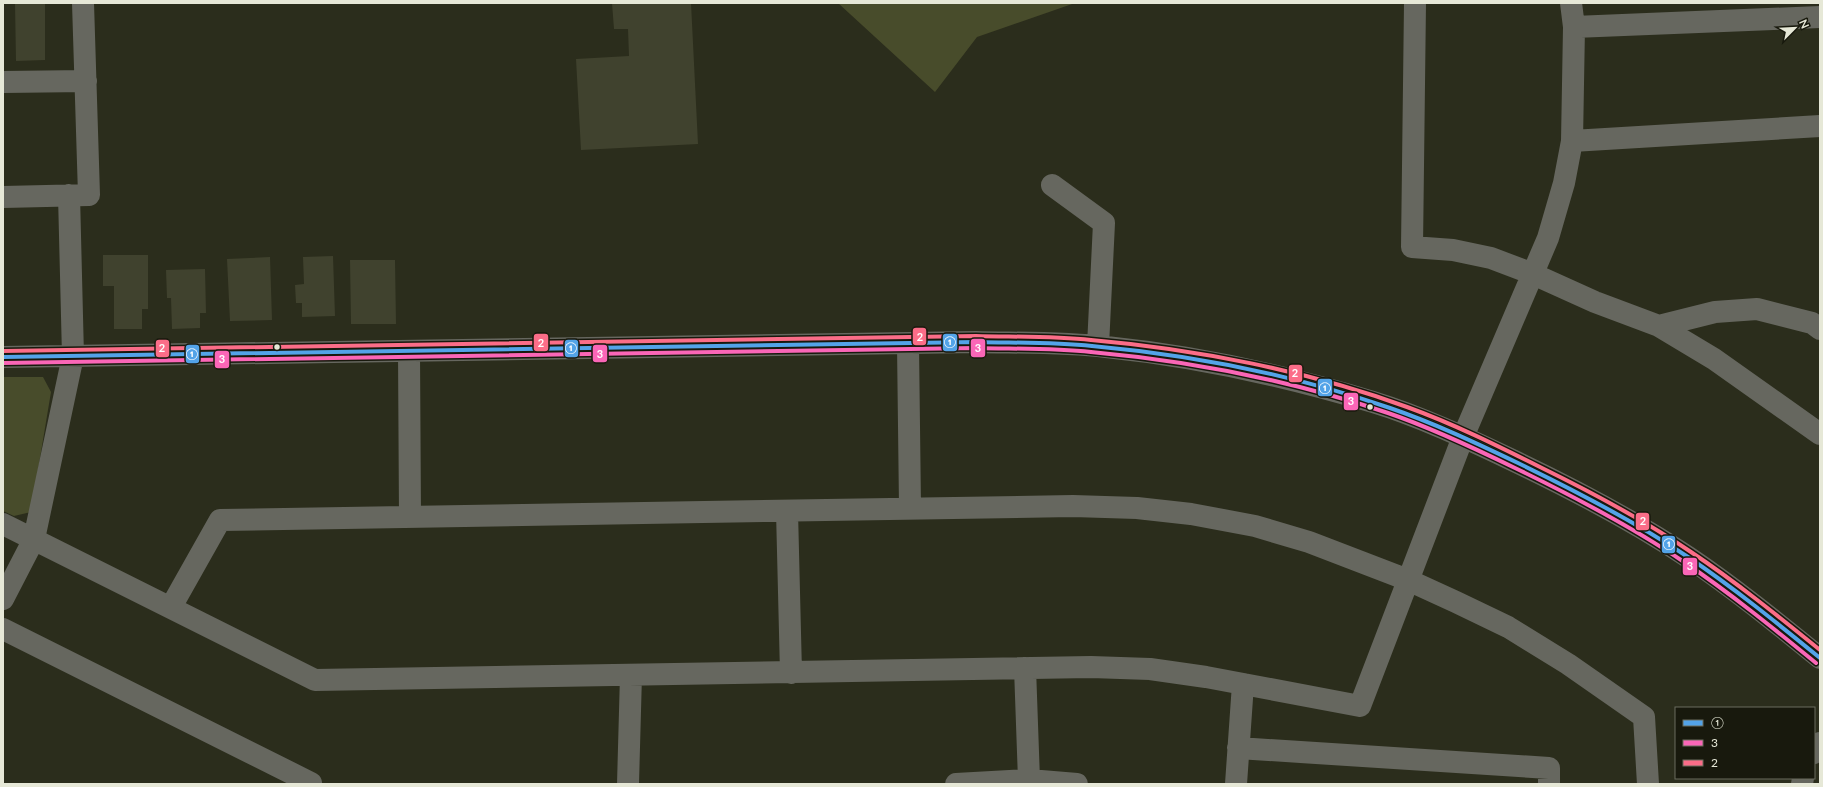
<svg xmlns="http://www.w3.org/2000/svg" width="1823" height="787" viewBox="0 0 1823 787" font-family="Lato,sans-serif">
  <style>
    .green { fill: #484c2b }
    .building { fill: #40422e }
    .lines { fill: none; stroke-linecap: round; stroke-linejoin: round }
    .minor { stroke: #66675f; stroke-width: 22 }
    .bus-1-casing { stroke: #18190d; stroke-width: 7 }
    .bus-2-casing { stroke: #18190d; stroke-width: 7 }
    .bus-3-casing { stroke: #18190d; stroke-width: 7 }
    .bus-1 { stroke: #53a3e8; stroke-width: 4 }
    .bus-2 { stroke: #fa66b7; stroke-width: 4 }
    .bus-3 { stroke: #fb6d88; stroke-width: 4 }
    .bus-dot { fill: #e6e8d7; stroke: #18190d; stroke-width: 1.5 }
    .line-badge { stroke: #18190d; stroke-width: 1.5 }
    .badge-label { font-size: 11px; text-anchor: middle; font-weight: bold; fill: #fff }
  </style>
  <rect width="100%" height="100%" fill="#2b2d1c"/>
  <path class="green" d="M838,3H1075L977,37L935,92Z
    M3,377H43L51,392L31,512L14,516L3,511Z"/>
  <path class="building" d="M15,3H45V60L16,61Z
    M612,3H691L698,144L581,150L576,59L629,56L628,29H614Z
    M103,255H148V309H142V329H114V286H103Z
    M333,256L335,316L302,317V303H296L295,285L304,284L303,257Z
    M270,257L272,320L230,321L227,259Z
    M350,260H395L396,324H351Z
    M205,269L206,313H200V328L172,329L171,298H167L166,270Z"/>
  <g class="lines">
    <path class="minor" d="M1415,3L1412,247L1453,250L1491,258L1533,274L1595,302L1659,326L1714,359L1820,434
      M1574,27L1820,17
      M3,82L86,81
      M1572,141L1820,126
      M1052,185L1104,223L1098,346
      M3,197L89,195L83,3
      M1659,326L1715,312L1757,309L1812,323L1820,329
      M908,345L910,507
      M409,352L410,517
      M3,357L976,342C1019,343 1063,342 1106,347C1195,356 1286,376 1373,402C1419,416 1466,438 1510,459C1571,488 1631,519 1688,557C1734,588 1777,623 1820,658
      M787,511L791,673
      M3,524L315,680L1091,667L1150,669L1206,677L1360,706L1463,437L1548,238L1564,183L1572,141L1574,27L1571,3
      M3,599L34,539L73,356L69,195
      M171,607L220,520L1073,506L1137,508L1191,514L1255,526L1309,542L1408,580L1456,602L1508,627L1568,664L1644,717L1648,784
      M3,629L311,783
      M1025,668L1029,780L1031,784
      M1238,748L1549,768V784
      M1814,753L1820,743
      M628,784L631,675
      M956,784L1029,780L1077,784
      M1236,784L1243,684
      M1802,784L1803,778"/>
    <defs>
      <path id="bus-1" d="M3,357L976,342C1015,343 1053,342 1092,346C1192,355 1295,375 1390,408C1434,423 1476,443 1518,463C1576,491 1634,521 1688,557C1734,588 1777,623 1820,658"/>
      <path id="bus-2" d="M3,363L976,348C1014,349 1053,348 1091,352C1191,361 1293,381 1388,413C1432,428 1474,448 1515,468C1573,496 1631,526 1684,562C1730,593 1773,628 1816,663"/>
      <path id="bus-3" d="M3,351L976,336C1014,337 1053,336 1091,340C1195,349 1309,371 1407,407C1454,424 1498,446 1542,468C1593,493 1644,520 1691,552C1736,582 1778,616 1820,650"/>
    </defs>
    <use href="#bus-1" class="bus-1-casing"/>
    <use href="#bus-2" class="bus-2-casing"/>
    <use href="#bus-3" class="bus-3-casing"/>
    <use href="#bus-1" class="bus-1"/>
    <use href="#bus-2" class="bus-2"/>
    <use href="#bus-3" class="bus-3"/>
  </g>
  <g class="bus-dot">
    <circle cx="277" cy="347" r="3.5"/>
    <circle cx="1370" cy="407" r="3.5"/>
  </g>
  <g class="line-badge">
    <rect x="912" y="327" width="15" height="19" rx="4" fill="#fb6d88"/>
    <rect x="942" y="333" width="16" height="19" rx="4" fill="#53a3e8"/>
    <rect x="533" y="333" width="16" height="19" rx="4" fill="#fb6d88"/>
    <rect x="970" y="338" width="16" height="20" rx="4" fill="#fa66b7"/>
    <rect x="564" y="339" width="15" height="19" rx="4" fill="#53a3e8"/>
    <rect x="155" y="339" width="15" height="19" rx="4" fill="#fb6d88"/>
    <rect x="592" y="344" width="16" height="19" rx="4" fill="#fa66b7"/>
    <rect x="185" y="344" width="15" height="20" rx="4" fill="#53a3e8"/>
    <rect x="214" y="350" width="16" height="19" rx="4" fill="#fa66b7"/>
    <rect x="1288" y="364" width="15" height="19" rx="4" fill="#fb6d88"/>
    <rect x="1317" y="378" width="16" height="19" rx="4" fill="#53a3e8"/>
    <rect x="1343" y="392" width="16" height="19" rx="4" fill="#fa66b7"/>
    <rect x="1635" y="512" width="15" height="19" rx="4" fill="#fb6d88"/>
    <rect x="1661" y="535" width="15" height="19" rx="4" fill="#53a3e8"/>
    <rect x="1682" y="557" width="16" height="19" rx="4" fill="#fa66b7"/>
  </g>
  <g class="badge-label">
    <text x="920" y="341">2</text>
    <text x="950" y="346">①</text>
    <text x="541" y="347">2</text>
    <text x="978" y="352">3</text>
    <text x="571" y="352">①</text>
    <text x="162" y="352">2</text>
    <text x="600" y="358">3</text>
    <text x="192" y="358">①</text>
    <text x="222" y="363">3</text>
    <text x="1295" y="377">2</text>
    <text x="1325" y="392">①</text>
    <text x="1351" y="405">3</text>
    <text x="1643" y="525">2</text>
    <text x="1669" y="548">①</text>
    <text x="1690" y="570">3</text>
  </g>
  <rect width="1823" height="787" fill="none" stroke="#e6e8d7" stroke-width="8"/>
  <rect x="1675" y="707" width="140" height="72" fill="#18190d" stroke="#6a6c5e"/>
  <rect x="1683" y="720" width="20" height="6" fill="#53a3e8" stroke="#6a6c5e"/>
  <text x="1711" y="727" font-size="12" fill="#e6e8d7">①</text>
  <rect x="1683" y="740" width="20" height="6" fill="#fa66b7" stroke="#6a6c5e"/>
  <text x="1711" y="747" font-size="12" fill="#e6e8d7">3</text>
  <rect x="1683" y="760" width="20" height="6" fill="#fb6d88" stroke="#6a6c5e"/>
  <text x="1711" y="767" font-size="12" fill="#e6e8d7">2</text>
  <g transform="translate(1795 28) rotate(66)" stroke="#18190d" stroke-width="3" paint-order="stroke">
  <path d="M0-3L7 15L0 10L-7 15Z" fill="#e6e8d7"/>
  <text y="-6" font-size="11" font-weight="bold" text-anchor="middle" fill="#e6e8d7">N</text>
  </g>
</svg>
